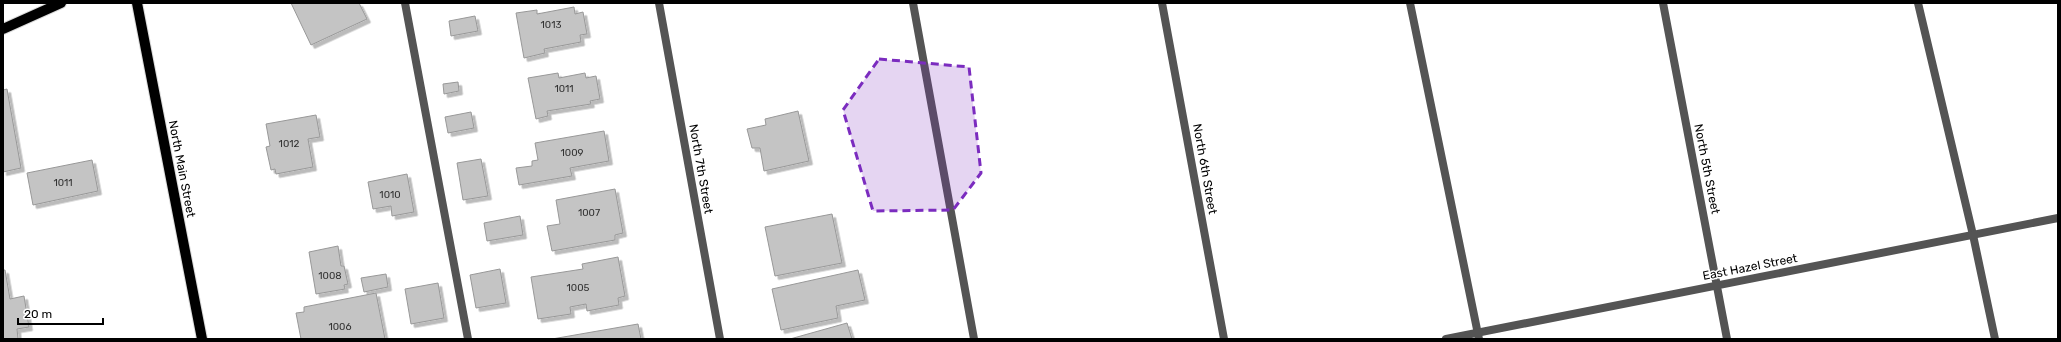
<svg xmlns="http://www.w3.org/2000/svg" width="2061" height="342" viewBox="0 0 2061 342" font-family="Rubik,sans-serif">
  <style>
    .building { fill: #c4c4c4; stroke: #989898; filter: url(#shadow) }
    .lines { fill: none; stroke-linecap: round; stroke-linejoin: round }
    .primary-casing { stroke: #dbdbdb; stroke-width: 12 }
    .lane { stroke: #545454; stroke-width: 8 }
    .street { stroke: #545454; stroke-width: 8 }
    .primary { stroke: #000; stroke-width: 10 }
    .marked { fill: #7b2cbf; fill-opacity: 0.2; stroke: #7b2cbf; stroke-width: 3; stroke-dasharray: 8 5; stroke-linejoin: round }
    .labels { text-anchor: middle; stroke-width: 3; stroke-linejoin: round; paint-order: stroke }
    .number-label { font-size: 10px; fill: #313131 }
    .street-label { font-size: 12px; fill: #000; stroke: #fff }
  </style>
  <defs>
    <filter id="shadow"><feDropShadow dx="3.5" dy="3.5" stdDeviation="0" flood-color="#0004"/></filter>
  </defs>
  <rect width="100%" height="100%" fill="#fff"/>
  <path class="building" d="M291,3H359L367,19L311,45Z
    M574,7L575,14L583,12L587,34L580,35L581,42L544,49L545,53L524,58L516,13L537,10V14Z
    M475,16L478,31L451,36L449,21Z
    M558,73L559,78L585,73L586,78L596,76L600,99L590,101L591,104L547,111L548,116L536,119L528,78Z
    M458,82L459,91L444,94L443,84Z
    M7,89L21,168L3,172V90Z
    M798,111L809,161L764,171L760,148H752L747,129L766,125L765,119Z
    M471,112L474,128L448,133L445,117Z
    M316,115L320,137L308,139L313,167L276,174L275,169L271,170L266,147L270,146L266,124Z
    M604,131L609,161L570,168L572,176L519,185L516,168L532,166V161L538,160L535,143Z
    M481,159L488,196L463,200L457,163Z
    M92,160L98,191L33,205L27,173Z
    M407,174L414,212L392,216L391,206L373,209L368,182Z
    M615,189L623,233L615,235V240L552,251L547,226L560,224L556,200Z
    M832,214L842,263L775,276L765,227Z
    M520,216L523,235L487,241L484,223Z
    M338,246L341,266H344L348,284L344,285L345,289L316,294L309,252Z
    M618,257L625,296L618,298L619,305L587,311L586,304L570,307L571,314L538,319L531,277L583,269L582,264Z
    M500,269L506,303L476,308L470,275Z
    M3,270H5L10,299L24,296L29,327L17,329L18,339H3Z
    M858,270L865,300L836,306L838,318L781,330L772,289Z
    M386,274L388,287L364,292L361,278Z
    M438,283L444,318L411,324L405,289Z
    M376,293L385,339H301L296,313L304,312V307Z
    M847,323L852,339H790Z
    M638,324L641,339H552Z"/>
  <g class="lines">
    <defs>
      <path id="primary" d="M137,3L202,339
        M3,29L61,3"/>
    </defs>
    <use href="#primary" class="primary-casing"/>
    <path class="lane" d="M405,3L468,339
      M913,3L974,339
      M1410,3L1479,339
      M1918,3L1973,235L1995,339"/>
    <path class="street" d="M659,3L720,339
      M1162,3L1224,339
      M1663,3L1727,339
      M1446,339L2058,218"/>
    <use href="#primary" class="primary"/>
  </g>
  <path class="marked" d="M879,59L969,67L981,173L953,210L873,211L843,110Z"/>
  <g class="labels">
    <g class="number-label">
      <text x="551" y="28">1013</text>
      <text x="564" y="92">1011</text>
      <text x="289" y="147">1012</text>
      <text x="572" y="156">1009</text>
      <text x="63" y="186">1011</text>
      <text x="390" y="198">1010</text>
      <text x="589" y="216">1007</text>
      <text x="330" y="279">1008</text>
      <text x="578" y="291">1005</text>
      <text x="340" y="330">1006</text>
    </g>
    <g class="street-label">
      <text transform="translate(182 169) rotate(79)" y="4">North Main Street</text>
      <text transform="translate(701 169) rotate(80)" y="4">North 7th Street</text>
      <text transform="translate(1205 169) rotate(80)" y="4">North 6th Street</text>
      <text transform="translate(1707 169) rotate(79)" y="4">North 5th Street</text>
      <text transform="translate(1750 267) rotate(-11)" y="4">East Hazel Street</text>
    </g>
  </g>
  <rect width="2061" height="342" fill="none" stroke="#000000" stroke-width="8"/>
  <path d="M18 318v6h85v-6" fill="none" stroke="#000000" stroke-width="2"/>
  <text x="24" y="318" font-size="12" fill="#000000" stroke="#ffffff" stroke-width="3" paint-order="stroke">20 m</text>
</svg>
